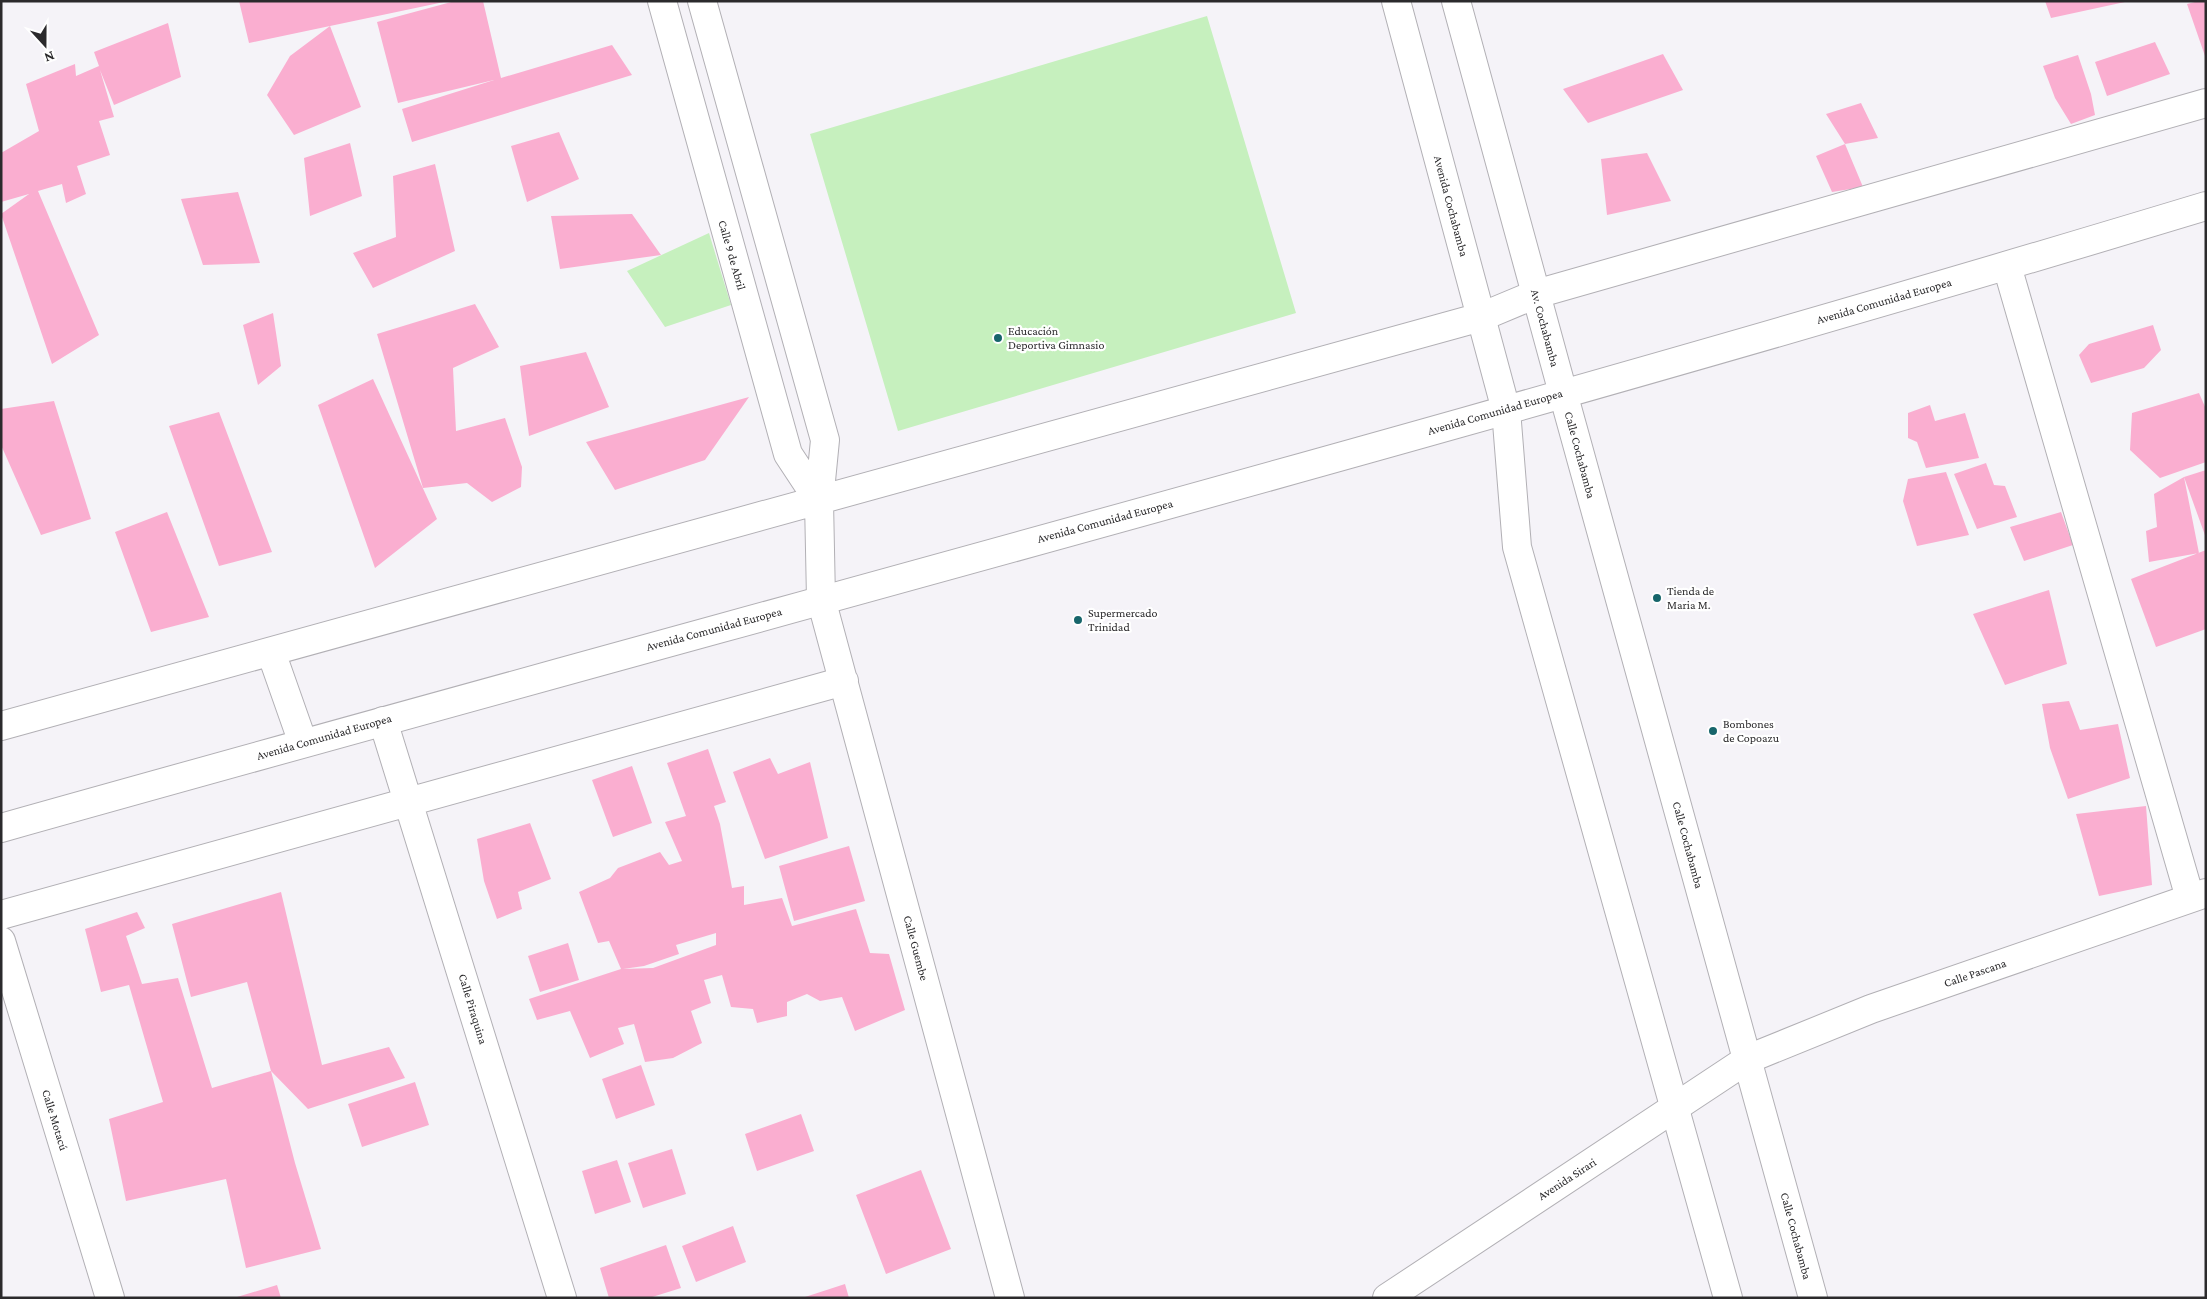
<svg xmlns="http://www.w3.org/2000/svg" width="2207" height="1299" viewBox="0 0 2207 1299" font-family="'Crimson Pro',serif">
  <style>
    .green { fill: #c6f0be }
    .building { fill: #faaed0; fill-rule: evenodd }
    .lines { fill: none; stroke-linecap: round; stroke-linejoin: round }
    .minor-casing { stroke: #b2b0b5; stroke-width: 30 }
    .tertiary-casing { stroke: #b2b0b5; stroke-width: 30 }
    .primary-casing { stroke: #b2b0b5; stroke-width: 30 }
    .trunk-casing { stroke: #b2b0b5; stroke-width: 30 }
    .minor { stroke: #fff; stroke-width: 28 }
    .tertiary { stroke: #fff; stroke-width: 28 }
    .primary { stroke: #fff; stroke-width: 28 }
    .trunk { stroke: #fff; stroke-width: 28 }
    .poi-dot { fill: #17656b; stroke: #fff; stroke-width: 2 }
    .labels { text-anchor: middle; stroke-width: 4.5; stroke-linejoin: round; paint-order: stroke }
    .street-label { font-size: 12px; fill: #2b2a2c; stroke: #fff }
    .poi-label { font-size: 12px; fill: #2b2a2c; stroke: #fff; text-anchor: start }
  </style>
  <rect width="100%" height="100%" fill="#f5f3f8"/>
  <path class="green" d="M1207,16L1296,313L898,431L810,134Z
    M709,233L731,305L665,327L627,271Z"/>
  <path class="building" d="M239,1H444V2L249,43Z
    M455,1H483L501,78L612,45L632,75L412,142L402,109L494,80L398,103L377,22Z
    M2045,1H2125V2L2051,18Z
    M2199,1H2206L2205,56L2187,4Z
    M168,23L181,77L114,105L100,70L114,117L99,121L110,155L77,166L86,194L66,203L62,184L38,191L99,335L52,364L1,214L29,194L1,202V153L39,131L26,84L75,64L76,76L99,66L94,52Z
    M330,26L361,107L294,135L267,95L290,56Z
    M2155,42L2170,74L2107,96L2095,62Z
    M1663,54L1683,90L1588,123L1563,89Z
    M2078,55L2091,94L2095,115L2071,124L2055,98L2043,66Z
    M1861,103L1878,138L1845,144L1826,114Z
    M559,132L579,179L527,202L511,146Z
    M350,143L362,196L310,216L304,158Z
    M1845,144L1863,187L1832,192L1816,156Z
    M1647,153L1671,201L1607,215L1601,159Z
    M435,164L455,251L373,288L353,253L396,237L393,176Z
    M238,192L260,263L203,265L181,199Z
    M632,214L661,255L560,269L551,216Z
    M475,304L499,347L453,368L456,431L505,418L522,467L521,487L492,502L467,483L423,488L377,334Z
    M273,313L281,366L258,385L243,325Z
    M2153,325L2161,350L2144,368L2091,383L2079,355L2089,344Z
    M586,352L609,407L529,436L520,366Z
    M373,379L437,519L375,568L318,405Z
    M2199,393L2206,409V462L2160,478L2130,450L2132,413Z
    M749,397L705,460L615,490L586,442Z
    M54,401L91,519L41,535L1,445V409Z
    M1930,405L1935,421L1965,413L1979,458L1926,468L1917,442L1908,438V413Z
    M219,412L272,552L219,566L169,426Z
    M1986,463L1994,485L2005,486L2017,517L1977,529L1954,474Z
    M2206,470V538L2184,477Z
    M1946,472L1969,535L1917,546L1903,501L1908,479Z
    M2184,477L2199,553L2149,562L2146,531L2157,527L2154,494Z
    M167,512L209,617L151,632L115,532Z
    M2061,512L2073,545L2024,561L2010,527Z
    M2206,550V629L2156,647L2131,579Z
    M2049,590L2067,664L2005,685L1973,614Z
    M2069,701L2080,730L2118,724L2130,778L2068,799L2050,748L2042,704Z
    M708,749L726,802L714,806L720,824L732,888L744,886V905L782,898L792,926L856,909L870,953L889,954L905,1010L855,1031L842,997L820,1001L807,994L787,1002V1016L757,1023L753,1009L731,1007L722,975L704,980L711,1003L691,1011L702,1043L673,1058L645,1062L634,1024L618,1028L624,1044L590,1058L570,1011L537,1020L529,999L621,969L609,941L598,943L579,892L610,878L618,868L660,852L669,865L682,861L665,822L686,816L667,763ZM716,933V945L653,968L623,969L644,966L679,954L676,945Z
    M770,758L778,774L810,762L828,838L765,859L733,772Z
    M632,766L652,823L613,837L592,780Z
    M2146,806L2152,885L2099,896L2076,814Z
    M530,823L551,879L518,892L522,909L497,919L484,881L477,839Z
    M849,846L865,901L794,921L779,866Z
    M281,892L322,1065L389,1047L405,1078L308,1109L271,1071L295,1163L321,1249L246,1268L226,1179L126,1201L109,1119L163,1102L129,985L101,992L85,929L137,912L145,928L126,936L142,984L178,978L212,1088L271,1071L247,982L191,997L172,924Z
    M568,943L579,980L540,992L528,956Z
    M641,1065L655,1105L616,1119L602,1079Z
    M415,1082L429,1125L362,1147L348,1104Z
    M801,1114L814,1151L757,1171L745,1134Z
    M672,1149L686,1194L643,1208L628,1163Z
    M617,1160L631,1202L595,1214L582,1171Z
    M921,1170L951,1249L886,1274L856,1195Z
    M733,1226L746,1262L696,1282L682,1246Z
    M666,1245L681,1288L649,1298H609L600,1268Z
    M845,1284L849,1298H805V1297Z
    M277,1285L281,1298H237V1297Z"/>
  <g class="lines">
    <defs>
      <path id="minor" d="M662,1L788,454L819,501
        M702,1L825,440L819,501L821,599L1010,1298
        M2007,266L2190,898
        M271,652L303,743
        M383,721L562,1298
        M1,726L1481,317L1536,294L2206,103
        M1,915L844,681
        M1,941L110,1298
        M1387,1298L1748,1059L1871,1009L2206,893"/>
      <path id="tertiary" d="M1563,393L1813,1298
        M1506,410L1517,547L1728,1298"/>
      <path id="primary" d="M1396,1L1506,410
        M1456,1L1563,393"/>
      <path id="trunk" d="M1,828C736,621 1475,427 2206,206"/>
    </defs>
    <use href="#minor" class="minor-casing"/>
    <use href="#tertiary" class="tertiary-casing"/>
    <use href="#primary" class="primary-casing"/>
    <use href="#trunk" class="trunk-casing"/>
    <use href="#minor" class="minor"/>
    <use href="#tertiary" class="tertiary"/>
    <use href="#primary" class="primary"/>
    <use href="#trunk" class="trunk"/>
  </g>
  <g class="poi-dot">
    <circle cx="998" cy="338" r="5"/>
    <circle cx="1657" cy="598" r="5"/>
    <circle cx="1078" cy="620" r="5"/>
    <circle cx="1713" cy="731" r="5"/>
  </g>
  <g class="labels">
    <g class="street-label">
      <text transform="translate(1451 206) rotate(75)" y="4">Avenida Cochabamba</text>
      <text transform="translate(732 255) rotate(74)" y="4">Calle 9 de Abril</text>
      <text transform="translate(1884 301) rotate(-16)" y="4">Avenida Comunidad Europea</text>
      <text transform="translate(1545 328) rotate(75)" y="4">Av. Cochabamba</text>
      <text transform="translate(1495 412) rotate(-16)" y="4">Avenida Comunidad Europea</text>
      <text transform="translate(1580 455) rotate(75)" y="4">Calle Cochabamba</text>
      <text transform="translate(1105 521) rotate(-15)" y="4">Avenida Comunidad Europea</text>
      <text transform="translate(714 629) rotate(-15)" y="4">Avenida Comunidad Europea</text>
      <text transform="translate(324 737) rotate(-16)" y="4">Avenida Comunidad Europea</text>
      <text transform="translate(1688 845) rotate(75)" y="4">Calle Cochabamba</text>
      <text transform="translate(916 948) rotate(75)" y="4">Calle Guembe</text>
      <text transform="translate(1975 973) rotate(-19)" y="4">Calle Pascana</text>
      <text transform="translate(473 1009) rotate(73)" y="4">Calle Piraquina</text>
      <text transform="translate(55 1120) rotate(73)" y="4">Calle Motacú</text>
      <text transform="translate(1567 1179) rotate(-33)" y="4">Avenida Sirari</text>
      <text transform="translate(1796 1236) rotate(75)" y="4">Calle Cochabamba</text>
    </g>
    <g class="poi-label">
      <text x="1008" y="335">Educación<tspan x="1008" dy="14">Deportiva Gimnasio</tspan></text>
      <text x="1667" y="595">Tienda de<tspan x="1667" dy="14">Maria M.</tspan></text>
      <text x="1088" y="617">Supermercado<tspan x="1088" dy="14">Trinidad</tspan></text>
      <text x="1723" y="728">Bombones<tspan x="1723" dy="14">de Copoazu</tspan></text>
    </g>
  </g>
  <rect width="2207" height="1299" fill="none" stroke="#2b2a2c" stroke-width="5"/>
  <g transform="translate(45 45) rotate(159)" stroke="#ffffff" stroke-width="4" paint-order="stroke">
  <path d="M0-4L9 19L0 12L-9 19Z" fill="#2b2a2c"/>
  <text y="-8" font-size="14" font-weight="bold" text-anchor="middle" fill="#2b2a2c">N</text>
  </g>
</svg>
